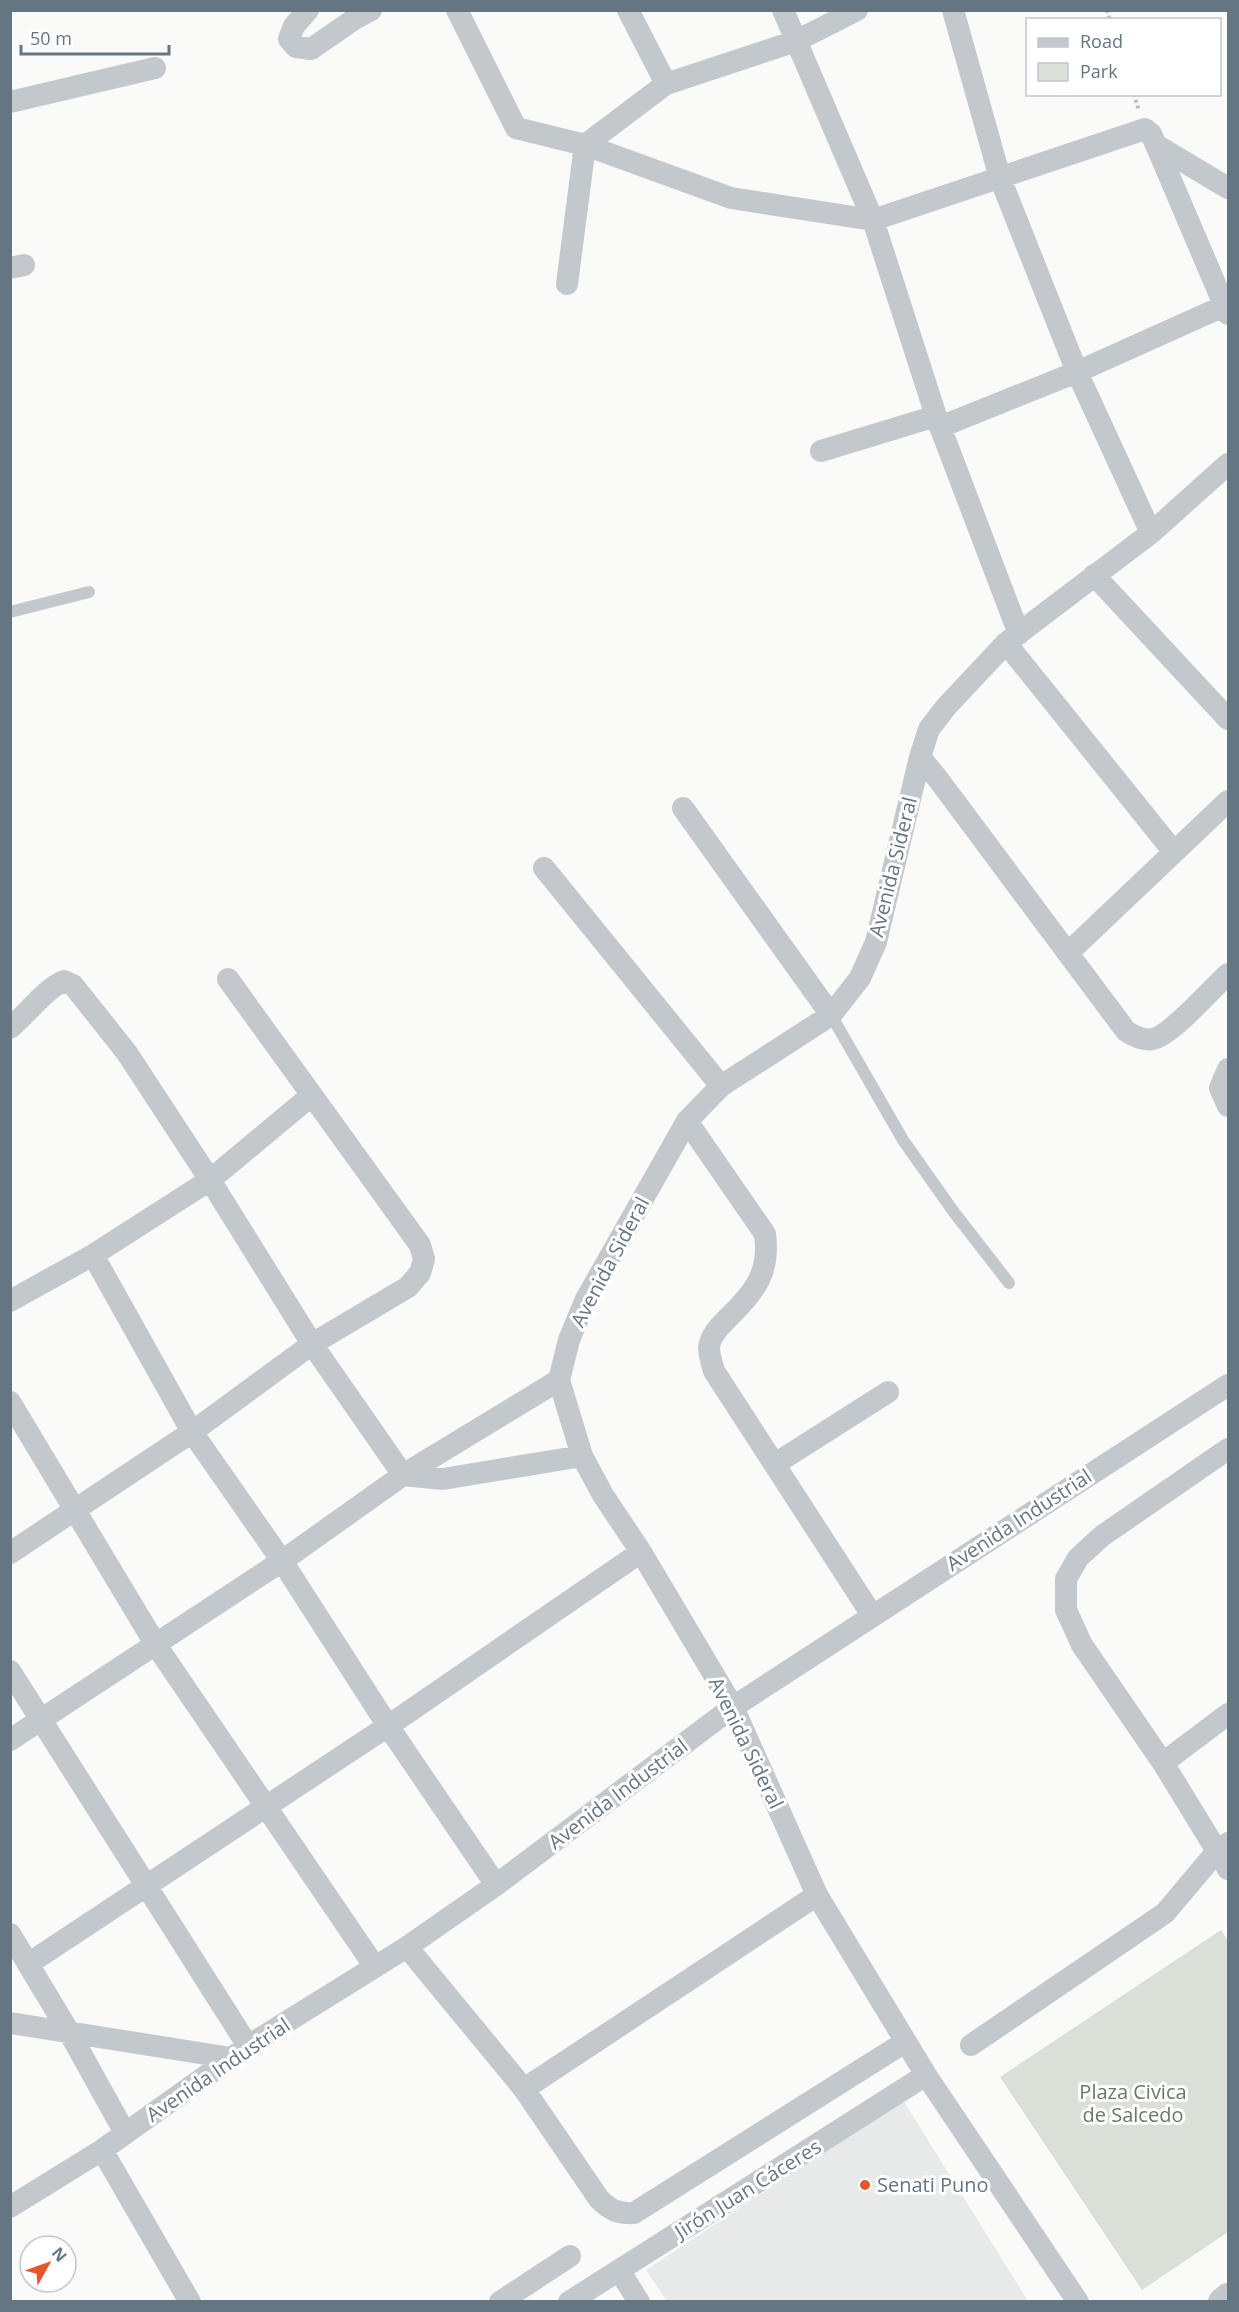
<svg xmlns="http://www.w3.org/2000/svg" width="1239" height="2312" viewBox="0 0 1239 2312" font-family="'Open Sans',sans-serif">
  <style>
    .built { fill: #e8e9e9 }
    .green { fill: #dadfd7 }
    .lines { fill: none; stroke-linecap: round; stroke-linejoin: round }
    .path { stroke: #bbbfc2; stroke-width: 4; stroke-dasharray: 3 3; stroke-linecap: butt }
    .service { stroke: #c3c8cc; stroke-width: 12 }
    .minor { stroke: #c3c8cc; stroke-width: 22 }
    .tertiary { stroke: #c3c8cc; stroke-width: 28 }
    .poi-dot { fill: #e4572e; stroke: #fff; stroke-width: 2 }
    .labels { text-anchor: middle; stroke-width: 6; stroke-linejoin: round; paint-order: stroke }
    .street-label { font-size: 20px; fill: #657683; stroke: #fff }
    .park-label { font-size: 20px; fill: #687a64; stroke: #fff }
    .poi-label { font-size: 20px; fill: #657683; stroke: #fff; text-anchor: start }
  </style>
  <rect width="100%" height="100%" fill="#fafaf8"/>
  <path class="built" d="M903,2100L1028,2301H667L646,2270Z"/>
  <path class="green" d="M1221,1930L1228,1941V2232L1142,2290L1000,2077Z"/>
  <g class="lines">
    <path class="path" d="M1107,10L1110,20
      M1134,94L1139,111"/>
    <path class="service" d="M10,612L89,592
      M831,1015L903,1140L953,1211L1009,1283"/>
    <path class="minor" d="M308,10L294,26L289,39L296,47L311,49L356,18L371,10
      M457,10L516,128L585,145L731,198L873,220L1145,129L1151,134L1156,145L1228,314
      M628,10L666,84
      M783,10L873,220L936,416L1019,634
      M953,10L1000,178L1077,372L1151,533
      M10,102L155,68
      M1156,145L1228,188
      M10,268L24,265
      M567,284L585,145L666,84L796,41L857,10
      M940,427L1077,372L1224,306
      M821,451L936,416
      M1094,575L1228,719
      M1006,643L1174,852
      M920,757L938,779L1126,1031C1134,1036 1143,1041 1153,1039C1172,1035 1211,989 1228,974
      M683,808L831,1015
      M544,868L721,1086
      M1069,952L1228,801
      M10,1028C26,1015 47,987 64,981L73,985L127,1053L210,1180L312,1344L403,1475L443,1479L582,1456
      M1228,1069L1220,1088L1228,1106
      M687,1121L765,1234C770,1272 756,1290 730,1316C721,1325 710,1335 709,1348C709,1355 712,1364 714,1371L872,1615
      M93,1255L192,1432L282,1561L388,1726L496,1885
      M10,1301L93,1255L210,1180L312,1095
      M10,1402L156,1645L375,1967
      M1228,1449L1102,1536L1078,1558L1066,1579V1610L1082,1645L1163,1763L1228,1869
      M775,1464L888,1392
      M10,1553L192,1432L312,1344L408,1287L420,1273L424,1259L420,1245L228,979
      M10,1671L248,2046
      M10,1740L282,1561L403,1475L559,1380
      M1163,1763L1228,1714
      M10,1934L69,2032L125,2133
      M407,1947L524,2089L599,2199C610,2210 618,2214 634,2213L905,2042
      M28,1964L388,1726L641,1552
      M10,2023L231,2058
      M971,2045L1165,1913L1218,1850L1228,1843
      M524,2089L817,1895
      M102,2150L190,2302
      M10,2207L102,2150L248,2046L407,1947L496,1885L733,1707L1228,1385
      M619,2270L639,2302
      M500,2302L570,2256
      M569,2302L926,2075
      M1078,2302L926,2075L817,1895L733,1707L641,1552L603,1495L582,1456L559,1380L569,1340L586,1299L687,1121L721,1086L831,1015L860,978L876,942L920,757L929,729L946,707L1006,643L1151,533L1228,464"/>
    <path class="tertiary" d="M1222,2302L1228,2297"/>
  </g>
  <circle class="poi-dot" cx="865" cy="2185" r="6"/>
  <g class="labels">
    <g class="street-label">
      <text transform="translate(893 867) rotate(-76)" y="7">Avenida Sideral</text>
      <text transform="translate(610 1262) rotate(-62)" y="7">Avenida Sideral</text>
      <text transform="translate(1019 1520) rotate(-33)" y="7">Avenida Industrial</text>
      <text transform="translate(746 1743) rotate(64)" y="7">Avenida Sideral</text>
      <text transform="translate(618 1794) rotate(-37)" y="7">Avenida Industrial</text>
      <text transform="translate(218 2070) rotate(-34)" y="7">Avenida Industrial</text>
      <text transform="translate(748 2189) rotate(-32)" y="7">Jirón Juan Cáceres</text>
    </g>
    <g class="park-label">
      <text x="1133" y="2099">Plaza Civica<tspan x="1133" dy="23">de Salcedo</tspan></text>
    </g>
    <g class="poi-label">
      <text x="877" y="2192">Senati Puno</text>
    </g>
  </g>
  <rect width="1239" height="2312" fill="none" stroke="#657683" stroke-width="24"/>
  <rect x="1026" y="18" width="195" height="78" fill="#ffffff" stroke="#c1c8cd" stroke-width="1.5"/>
  <rect x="1038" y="38" width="30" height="9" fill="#c3c8cc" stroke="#c1c8cd" stroke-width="1.5"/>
  <text x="1080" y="48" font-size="18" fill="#657683">Road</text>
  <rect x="1038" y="63" width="30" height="18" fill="#dadfd7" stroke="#c1c8cd" stroke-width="1.5"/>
  <text x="1080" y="78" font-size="18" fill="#657683">Park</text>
  <g transform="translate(48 2264) rotate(50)"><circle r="28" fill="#ffffff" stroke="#c1c8cd" stroke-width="1.5"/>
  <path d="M0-4.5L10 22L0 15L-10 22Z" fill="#e4572e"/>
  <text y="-9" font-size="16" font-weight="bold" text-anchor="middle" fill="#657683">N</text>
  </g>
  <path d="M21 45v9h148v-9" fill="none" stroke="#657683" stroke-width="3"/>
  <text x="30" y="45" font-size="18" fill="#657683" stroke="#ffffff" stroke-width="4.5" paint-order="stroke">50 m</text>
</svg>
